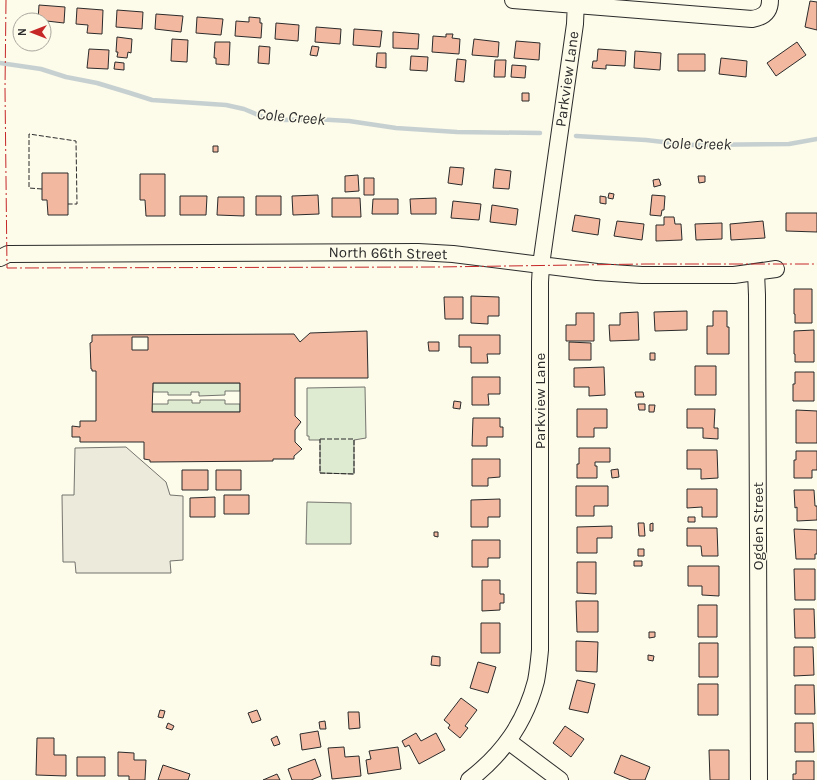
<svg xmlns="http://www.w3.org/2000/svg" width="817" height="780" viewBox="0 0 817 780" font-family="Karla,sans-serif">
  <style>
    .green { fill: #deebd1; stroke: #74746e }
    .parking { fill: #eceadb; stroke: #74746e }
    .lines { fill: none; stroke-linecap: round; stroke-linejoin: round }
    .stream { stroke: #c7d0d0; stroke-width: 4.5 }
    .building { fill: #f2b8a0; stroke: #2b2b2b; fill-rule: evenodd }
    .minor-casing { stroke: #2b2b2b; stroke-width: 18 }
    .minor { stroke: #fdfbea; stroke-width: 16 }
    .fence { stroke: #2b2b2b; stroke-width: 1; stroke-dasharray: 5 2; stroke-linecap: butt }
    .power { stroke: #c62828; stroke-width: 1; stroke-dasharray: 14 3 2 3; stroke-linecap: butt }
    .labels { text-anchor: middle; stroke-width: 3; stroke-linejoin: round; paint-order: stroke }
    .street-label { font-size: 15px; fill: #2b2b2b; stroke: #fdfbea }
    .water-label { font-size: 16px; font-style: italic; fill: #2b2b2b; stroke: #fdfbea }
  </style>
  <rect width="100%" height="100%" fill="#fdfbea"/>
  <path class="green" d="M153,383H240V391H225V395L199,396V392H191V395H168V392H153Z
    M365,387L366,438L354,440V474L320,473V440H309V436H307V388Z
    M168,400H192V403H200V400H225V404H240V412H152V404H168Z
    M307,502L351,503V544H306Z"/>
  <path class="parking" d="M126,447L166,482L170,495L183,496V560L170,561L171,573H76L75,562H63L62,495H74L75,448Z"/>
  <g class="lines">
    <path class="stream" d="M0,63L41,69L66,77L97,83L130,93L152,100L226,105L244,109L263,117L284,120L314,119L349,121L396,128L457,132L540,133
      M576,136L646,140L689,145L789,144L817,139"/>
  </g>
  <path class="building" d="M810,1L817,2V30L805,27Z
    M39,5L65,7L64,23L38,20Z
    M77,8L103,10L102,34L87,33L88,25L76,24Z
    M117,10L143,12L142,29L116,27Z
    M156,14L183,16L181,32L155,29Z
    M197,17L223,19L221,35L196,33Z
    M249,17L260,18V23H262L261,38L235,36L236,21L249,22Z
    M276,23L299,25L298,41L275,39Z
    M316,27L341,29L340,44L315,42Z
    M354,29L382,31L380,47L353,45Z
    M393,32L419,34L418,49L393,48Z
    M446,34H453L452,38L460,39L459,54L432,52L433,36L446,37Z
    M117,37L132,39L131,53L128,52L127,58L117,57L118,52H116Z
    M172,39L188,40L187,62L171,61Z
    M474,39L499,42L498,57L472,55Z
    M516,41L540,43L539,60L514,58Z
    M215,42H230L229,65L216,64V58H214Z
    M797,42L806,55L776,76L767,63Z
    M259,46L270,47L269,64L258,63Z
    M312,46L319,47L317,56L310,55Z
    M89,49L109,50L108,69L87,68Z
    M598,49L626,51L625,66L606,65V69L592,68L593,61H597Z
    M635,51L661,53L660,70L634,68Z
    M377,53H386V68L376,67Z
    M678,54H705V71H678Z
    M411,56L428,57L427,71L410,70Z
    M721,58L747,61L746,77L719,74Z
    M457,59L466,60L464,82L455,81Z
    M495,60H506L505,77H494Z
    M115,62L124,63V70L114,69Z
    M512,65L526,66L525,78L511,77Z
    M522,93H529V101H522Z
    M213,146H218V152H213Z
    M450,167L464,168L462,185L448,183Z
    M495,169L511,171L509,189L493,188Z
    M42,173H68V215H48L47,200H42Z
    M140,174H165V216H146L145,200H140Z
    M358,175L359,191L345,192V176Z
    M698,176H705V182L699,183Z
    M364,178H374V195H364Z
    M659,179L661,185L654,187L653,180Z
    M609,193L614,194L613,199L608,198Z
    M318,195L319,214L293,215L292,196Z
    M652,195L665,196L664,210H662L661,216L650,215Z
    M180,196H207L206,215H180Z
    M256,196H281V215H256Z
    M600,196L606,197V204L600,203Z
    M218,197H244V216L217,215Z
    M332,198H360L361,217H332Z
    M436,198V214H411L410,199Z
    M373,199H398V214H372Z
    M453,201L481,204L479,220L451,218Z
    M492,205L518,209L516,225L490,222Z
    M786,213H817V232L786,231Z
    M575,215L600,219L598,235L572,231Z
    M664,217H674L675,224H681L682,240L656,241V225H664Z
    M617,221L644,224L642,240L614,236Z
    M763,221L765,238L731,240L730,224Z
    M722,223V239L696,240L695,224Z
    M794,289H812V323H795V314H794Z
    M471,296L499,297V316H488V324L471,323Z
    M444,297H463V319H445Z
    M687,311V330L655,331L654,312Z
    M713,311H727V327H729V354H707V326H713Z
    M638,312L639,340L610,341L609,325H620V313Z
    M576,313H594V341H566V325H576Z
    M814,330V362H795V354H794V331Z
    M367,331L368,378H295V416L301,422L295,430V442L302,449L294,456V459H273V461L150,462V460L144,459V442H80V437H72V426L80,427V421H96V371H92V369H91L90,343L92,342V335L294,334L300,342L310,333ZM132,337H148V350H132ZM153,383H240V412H152Z
    M459,335H500V354H487L488,363H471V347H459Z
    M428,342H439V351H429Z
    M569,342L591,343V360H569Z
    M650,353H655V360H650Z
    M695,366H716V395H695Z
    M604,367L605,395L589,396V387H574V368Z
    M795,372H814V401H793V384H795Z
    M472,377H500V394H488L489,405H472Z
    M635,392H643L644,397H636Z
    M454,401L461,402L460,409L453,408Z
    M638,404H645V410H639Z
    M649,405H655L654,412H649Z
    M577,409H607V428H594V437H577Z
    M687,409H715L714,428H718V439L703,438V428H687Z
    M796,410L817,411V443H796Z
    M473,418H500V427H503V437H487V446H472Z
    M579,448H610V462H595V466H597V478H577V464H579Z
    M687,450H717L718,478L701,479V469H687Z
    M796,451H817V470H812V478H794V460H796Z
    M472,459H500V477L488,478V486H472Z
    M618,469L619,477L612,478L611,470Z
    M182,470H208V490H182Z
    M216,470H241V490H216Z
    M576,486H608V506H594V516H576Z
    M687,489H717V517H702V507L687,508Z
    M794,490H814L815,506H817V520L797,521V507L795,508Z
    M224,495H249V514H224Z
    M215,497V517H190V498Z
    M500,499V517H488V527H471V500Z
    M688,517H695V522H688Z
    M638,523H644L645,536H639Z
    M653,523V531H650V524Z
    M612,526V538H597V553H577V527Z
    M687,528H717L718,556H702L701,546H687Z
    M794,529L817,530V554H815V559H796Z
    M434,532H438V537L434,536Z
    M472,540H500V558H488V567H472Z
    M638,549H644V556H638Z
    M634,561H642V566H634Z
    M577,562H596V594L577,593Z
    M688,566H719V596L702,595V586H688Z
    M794,569H815V600H795Z
    M482,580H500V594H504V603H500V610L482,611Z
    M576,601H598V632H577Z
    M698,605H717V637H698Z
    M794,609H814L815,638H795Z
    M481,623H500V653H481Z
    M649,632H655V637L649,638Z
    M576,641L598,642L597,672L576,671Z
    M699,643H718V677H699Z
    M794,647H813L814,675L794,676Z
    M648,655L654,656L653,661L648,660Z
    M432,656L440,657V666L431,665Z
    M478,662L496,667L488,693L470,688Z
    M577,680L595,684L588,713L569,709Z
    M698,684H718V715H698Z
    M795,685H814L815,714H795Z
    M461,698L477,710L465,726L468,728L460,738L448,728L450,725L444,720Z
    M160,710L165,711L163,718L158,717Z
    M257,710L261,720L252,723L248,713Z
    M348,712H359L360,728L349,729Z
    M325,721L326,729H320L319,722Z
    M168,723L174,726L172,730L166,728Z
    M795,723H813L814,752H795Z
    M565,726L584,739L571,757L553,743Z
    M318,731L321,747L302,750L300,734Z
    M416,733L421,741L436,733L445,750L419,764L409,745L405,747L402,741Z
    M277,736L280,744L274,746L271,739Z
    M37,738H54V755H66V776L36,775Z
    M344,747L345,757L359,756L361,776L332,779L328,748Z
    M398,747L401,769L368,774L366,760L371,759L369,751Z
    M709,750H729V780H710Z
    M118,752L134,753V760H146L145,780H129V776H118Z
    M621,755L650,767L645,780H631L614,773Z
    M77,757H105V776H77Z
    M315,759L321,776L311,780H292L288,769Z
    M796,761H814V780H793V774H796Z
    M163,765L190,774L188,780H158Z
    M277,774L280,780H263Z"/>
  <g class="lines">
    <defs>
      <path id="minor" d="M513,0L752,19C764,17 770,12 770,0
        M0,258L8,254L418,252L453,254L597,272L642,275H734L776,269
        M756,272L757,295L759,780
        M508,741L560,780
        M469,780C503,754 525,723 536,681C538,671 539,660 540,650V282L541,265L575,24L576,0"/>
    </defs>
    <use href="#minor" class="minor-casing"/>
    <use href="#minor" class="minor"/>
    <path class="fence" d="M42,189L29,188V134L76,141L77,204H68
      M320,439H354V474L320,473Z"/>
    <path class="power" d="M6,0L5,89L7,268L437,267L646,264H817"/>
  </g>
  <g class="labels">
    <g class="street-label">
      <text transform="translate(567 79) rotate(-82)" y="5">Parkview Lane</text>
      <text transform="translate(388 253) rotate(1)" y="5">North 66th Street</text>
      <text transform="translate(540 401) rotate(-90)" y="5">Parkview Lane</text>
      <text transform="translate(758 526) rotate(-90)" y="5">Ogden Street</text>
    </g>
    <g class="water-label">
      <text transform="translate(291 116) rotate(5)" y="6">Cole Creek</text>
      <text transform="translate(697 143) rotate(1)" y="6">Cole Creek</text>
    </g>
  </g>
  <g transform="translate(32 32) rotate(270)"><circle r="19" fill="#fdfbea" stroke="#a9a89e"/>
  <path d="M0-3L7 15L0 10L-7 15Z" fill="#c62828"/>
  <text y="-6" font-size="11" font-weight="bold" text-anchor="middle" fill="#2b2b2b">N</text>
  </g>
</svg>
